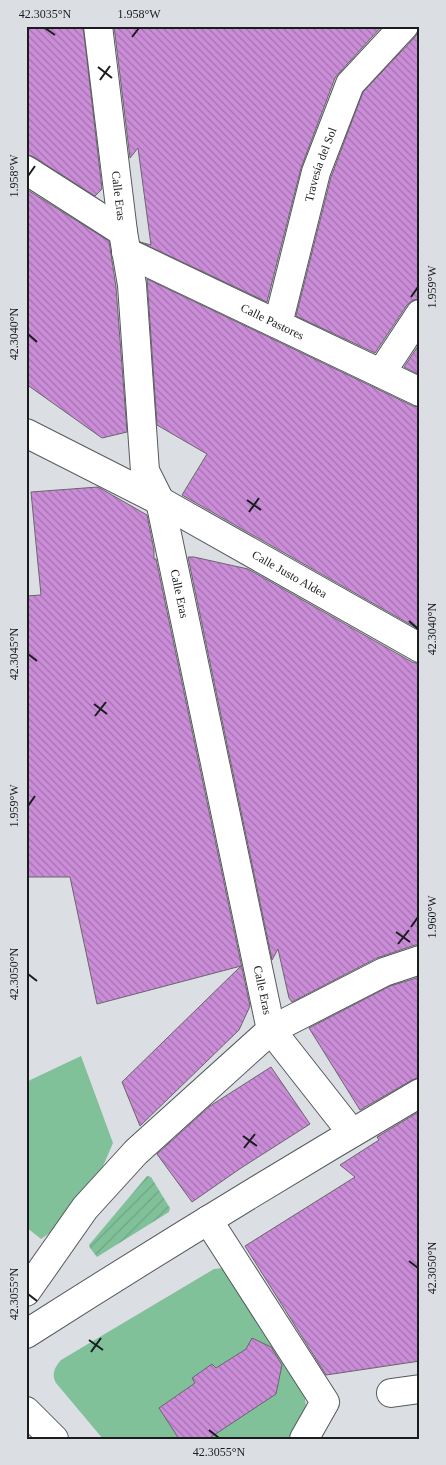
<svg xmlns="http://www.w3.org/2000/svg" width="446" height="1465" viewBox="0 0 446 1465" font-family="Georgia,serif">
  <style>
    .park { fill: #81c19a }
    .garden { fill: url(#garden-furrows) }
    .building { fill: url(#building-back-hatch); stroke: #6a666b }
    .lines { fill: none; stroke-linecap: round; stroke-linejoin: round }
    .minor-casing { stroke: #55595d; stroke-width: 30 }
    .minor { stroke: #fff; stroke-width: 28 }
    .ticks { fill: none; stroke: #1a1c1e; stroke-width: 2 }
    .labels { text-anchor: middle; stroke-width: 5; stroke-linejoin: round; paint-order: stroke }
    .street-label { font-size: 12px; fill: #1a1c1e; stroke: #dbdfe4 }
    .neatline { fill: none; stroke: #1a1c1e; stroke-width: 2 }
    .ticks-label { font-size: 12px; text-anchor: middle; fill: #1a1c1e }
  </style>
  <defs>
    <pattern id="garden-furrows" width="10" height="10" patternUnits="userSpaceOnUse" patternTransform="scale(1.25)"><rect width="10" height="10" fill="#81c19a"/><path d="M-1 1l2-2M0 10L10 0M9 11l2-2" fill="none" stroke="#6fa584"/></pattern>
    <pattern id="building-back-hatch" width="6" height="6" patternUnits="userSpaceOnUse" patternTransform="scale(1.25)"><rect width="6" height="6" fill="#cb8dd8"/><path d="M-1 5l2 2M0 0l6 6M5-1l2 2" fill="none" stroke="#a472af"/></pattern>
  </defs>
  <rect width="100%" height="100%" fill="#dbdfe4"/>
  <path class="park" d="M81,1056L113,1143L85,1208L41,1239L26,1227V1082Z
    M223,1268L232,1277L305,1397L306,1408L288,1439H103L56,1383C51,1374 55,1367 61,1360L214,1269Z"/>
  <path class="garden" d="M147,1176L151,1177L168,1205L170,1208L169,1212L97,1257L90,1248L89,1245Z"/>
  <path class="building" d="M26,26H83L102,189L95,196L34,157L26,154Z
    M114,26H382L339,73L335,78L301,168L267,302L140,242L151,245L138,148L130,158Z
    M419,26H420V299L413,300L407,305L375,353L296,316L331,177L363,92L415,37L419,30Z
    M26,189L109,241L116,287L127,432L102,438L26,384Z
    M147,279L413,406L420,407V630L182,495L207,454L157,425Z
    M420,343V375L404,367Z
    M98,487L147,515L154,550V559H156L250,1006L239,1030L140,1126L122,1082L241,966L97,1004L70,877H26V596L41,595L31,492Z
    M188,557H194L248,569L412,662L420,664V945H415L377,958L292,1002L289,998L278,949L272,960Z
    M420,977V1077L412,1080L360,1110L309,1028L390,986Z
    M271,1067L310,1124L241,1168L192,1202L157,1154L210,1106Z
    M420,1111V1361L326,1375L245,1246L355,1177L340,1165L379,1140L377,1137Z
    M252,1338L271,1347L282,1365L276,1394L208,1439H179L159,1408L195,1383L192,1378L212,1364L216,1368L246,1349Z"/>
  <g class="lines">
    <defs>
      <g id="minor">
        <path id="s1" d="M98,26L123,232L132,285L145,471L160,501L271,1030L352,1133"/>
        <path d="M26,170L123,232"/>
        <path id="s2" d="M126,252L420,392"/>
        <path id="s3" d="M278,324L316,172L350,84L404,26"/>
        <path d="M381,373L420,314"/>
        <path id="s4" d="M26,433L160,501L420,648"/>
        <path d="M208,1220L325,1402L304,1439"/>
        <path d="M26,1292L85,1208L136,1152L271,1030L384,972L420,960"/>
        <path d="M26,1334C156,1251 287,1171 420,1093"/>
        <path d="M391,1393L420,1389"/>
        <path d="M26,1411L54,1439"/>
      </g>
    </defs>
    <use href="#minor" class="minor-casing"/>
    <use href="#minor" class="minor"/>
  </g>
  <path class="ticks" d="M45,28L55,35M132,37L139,28M98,67L112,78M100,80L110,66M28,176L35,166M411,297L418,287M28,334L37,342M247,500L261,510M249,512L259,498M409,621L418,629M28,654L37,661M94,704L107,714M95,716L106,702M28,806L35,796M411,927L418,917M396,932L410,942M398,944L409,930M28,974L37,981M243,1136L257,1146M244,1148L255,1134M409,1261L418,1268M28,1294L37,1301M89,1340L103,1350M91,1352L101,1338M209,1430L219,1438"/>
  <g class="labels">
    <g class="street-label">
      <text dy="4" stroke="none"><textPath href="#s3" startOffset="165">Travesía del Sol</textPath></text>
      <text dy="4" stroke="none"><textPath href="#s1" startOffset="171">Calle Eras</textPath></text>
      <text dy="4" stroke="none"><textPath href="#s2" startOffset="162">Calle Pastores</textPath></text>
      <text dy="4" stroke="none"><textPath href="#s4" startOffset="299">Calle Justo Aldea</textPath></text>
      <text dy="4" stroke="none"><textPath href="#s1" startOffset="576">Calle Eras</textPath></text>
      <text dy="4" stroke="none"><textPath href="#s1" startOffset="981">Calle Eras</textPath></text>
    </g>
  </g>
  <rect width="446" height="1465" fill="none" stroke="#dbdfe4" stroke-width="55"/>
  <rect x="28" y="28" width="390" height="1410" class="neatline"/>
  <g class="ticks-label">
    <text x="45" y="18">42.3035°N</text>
    <text x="139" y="18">1.958°W</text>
    <text transform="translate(14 176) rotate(-90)" y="4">1.958°W</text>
    <text transform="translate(432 287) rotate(-90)" y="4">1.959°W</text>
    <text transform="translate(14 334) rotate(-90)" y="4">42.3040°N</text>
    <text transform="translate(432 629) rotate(-90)" y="4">42.3040°N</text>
    <text transform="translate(14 654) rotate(-90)" y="4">42.3045°N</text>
    <text transform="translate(14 806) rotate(-90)" y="4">1.959°W</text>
    <text transform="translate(432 917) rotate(-90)" y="4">1.960°W</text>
    <text transform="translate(14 974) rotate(-90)" y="4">42.3050°N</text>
    <text transform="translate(432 1268) rotate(-90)" y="4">42.3050°N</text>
    <text transform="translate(14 1294) rotate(-90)" y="4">42.3055°N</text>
    <text x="219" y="1456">42.3055°N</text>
  </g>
</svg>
